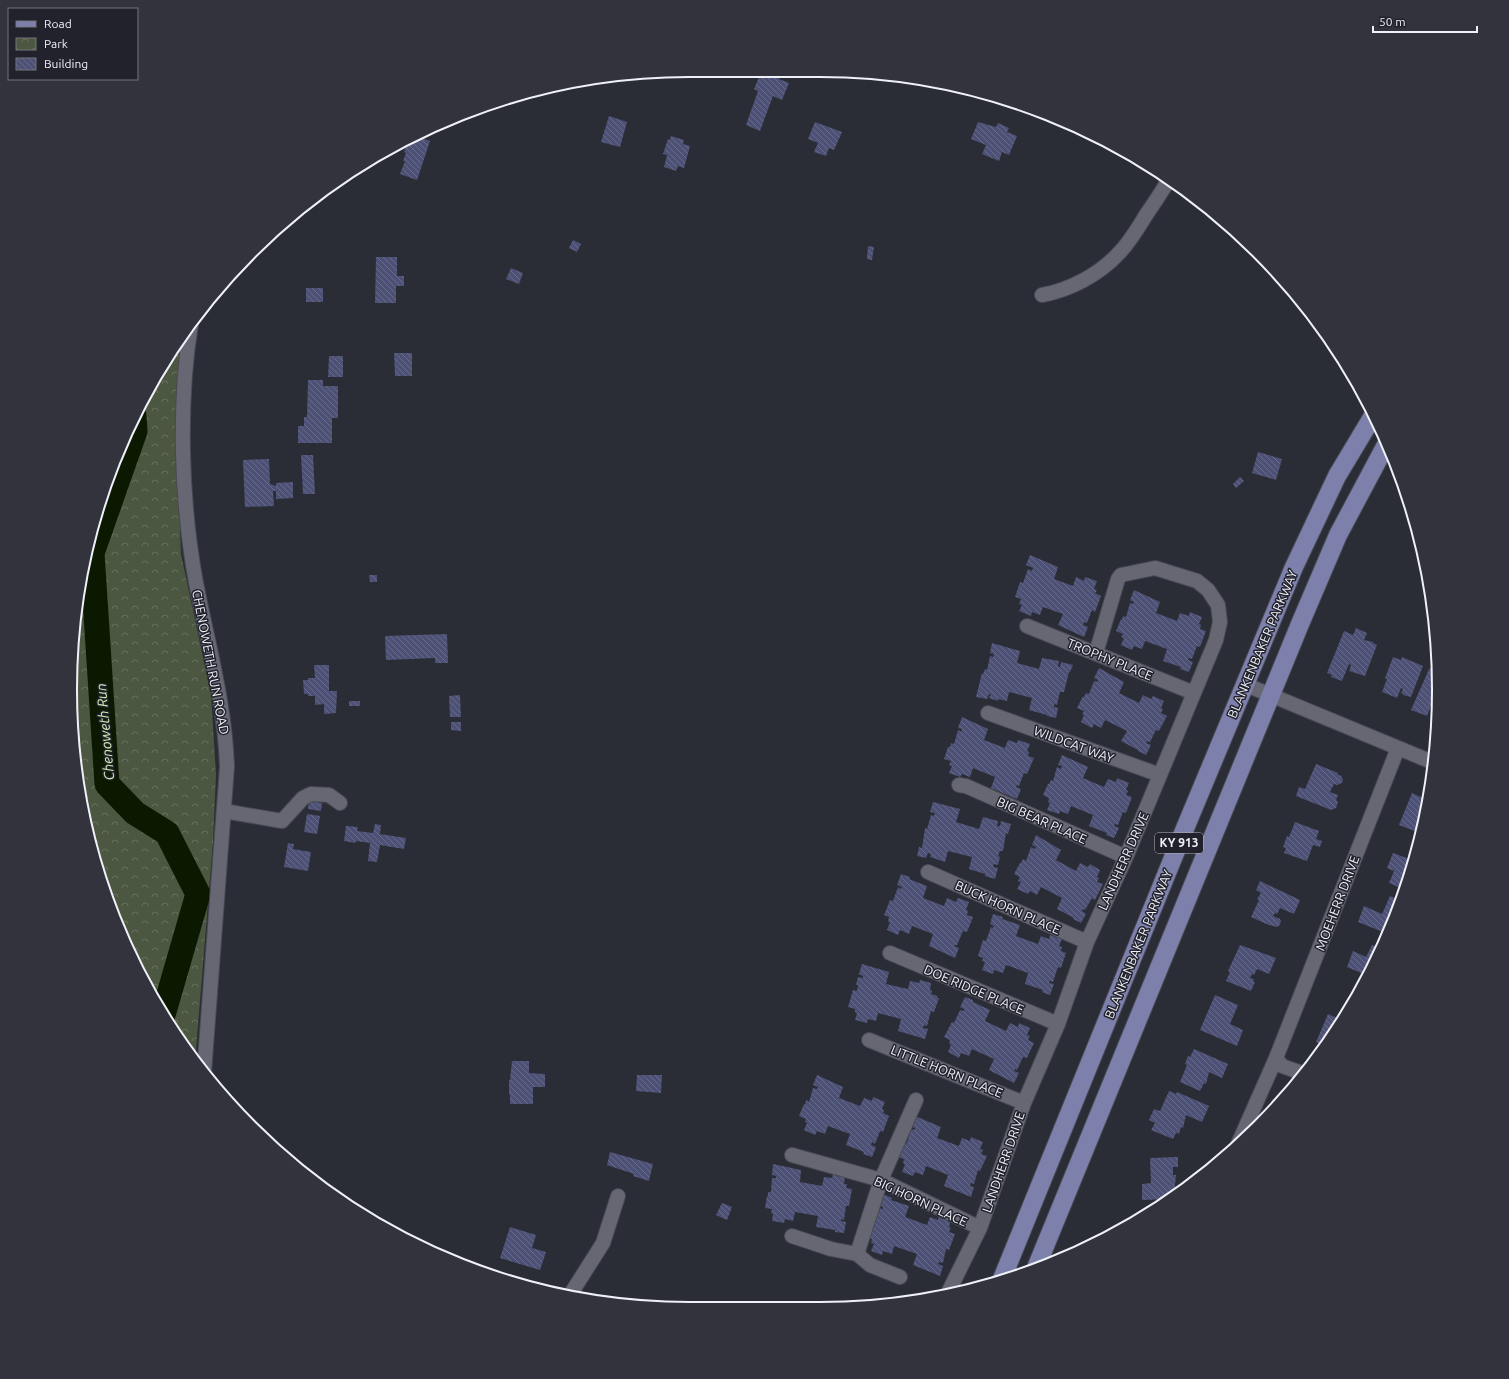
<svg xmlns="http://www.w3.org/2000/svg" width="1509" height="1379" viewBox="0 0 1509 1379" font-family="Ubuntu,sans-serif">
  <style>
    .park { fill: url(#park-crowns) }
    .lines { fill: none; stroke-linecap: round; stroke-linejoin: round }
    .river { stroke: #0b1900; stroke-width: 25 }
    .building { fill: url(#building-back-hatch) }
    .minor-casing { stroke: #484952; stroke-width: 16 }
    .major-casing { stroke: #484952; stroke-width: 20 }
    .minor { stroke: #666773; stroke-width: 14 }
    .major { stroke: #7c80ab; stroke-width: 18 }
    .labels { text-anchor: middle; stroke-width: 3; stroke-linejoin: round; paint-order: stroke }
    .shield { fill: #21222c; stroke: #b2b3bb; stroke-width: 1 }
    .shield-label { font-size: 12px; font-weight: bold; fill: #f0f1f8 }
    .street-label { font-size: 13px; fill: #f0f1f8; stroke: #21222c }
    .water-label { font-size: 14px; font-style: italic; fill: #cfeeae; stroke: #21222c }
    .rim { fill: none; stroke: #f0f1f8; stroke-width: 2 }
  </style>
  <defs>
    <pattern id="park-crowns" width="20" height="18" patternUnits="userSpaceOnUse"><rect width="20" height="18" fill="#4c5741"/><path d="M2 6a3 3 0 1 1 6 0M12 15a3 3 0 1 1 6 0" fill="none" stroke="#66705d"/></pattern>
    <pattern id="building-back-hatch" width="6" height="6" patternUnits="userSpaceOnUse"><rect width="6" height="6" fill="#4e5176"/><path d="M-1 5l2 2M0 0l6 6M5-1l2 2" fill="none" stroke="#686a8a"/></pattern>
  </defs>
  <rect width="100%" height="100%" fill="#2a2c36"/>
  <path class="park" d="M183,336L176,426L181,554L211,695L216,775L213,842L195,1062L153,999L117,927L82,811L70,689L82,568L103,490L134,416Z"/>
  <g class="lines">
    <path class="river" d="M134,416L135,431L92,553L107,784L135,813L167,833L198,894L163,1015"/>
  </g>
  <path class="building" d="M761,72L767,75L769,72L771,73L780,76L779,79L789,83L782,100L773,96L760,131L746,125L758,91L754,89Z
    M609,116L627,122L620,147L601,142Z
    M815,122L842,132L834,150L829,148L826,156L814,152L818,143L808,139Z
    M978,122L996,127L998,123L1009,128L1007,132L1017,136L1009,155L1002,152L999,161L982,154L986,145L971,139Z
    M414,135L430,141L417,180L400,174L405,161H403L406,153L404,152L408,141H410L411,137Z
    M671,136L684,140L683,144L690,146L684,168L678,166L676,171L664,167L667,155L663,154L668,139L670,140Z
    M573,240L581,244L577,252L569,248Z
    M868,246L874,247L872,260L867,259Z
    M376,257H397V276H404V286H396V303H375Z
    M511,268L523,273L519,284L506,279Z
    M306,288H323V302H306Z
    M394,353H412V376H395Z
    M329,356H343V377H328Z
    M308,380H323V386H338V418H332V443H298V426H304V417H307Z
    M1258,452L1282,459L1276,480L1252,473Z
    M301,455H313L315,494H303Z
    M269,459L270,484L276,486V483L293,482V498L276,499V491H273L274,506L245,507L243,460Z
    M1240,477L1244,481L1236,488L1233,484Z
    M1030,555L1058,567L1054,579L1073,586L1076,577L1084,581L1085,577L1097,581L1094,589L1097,590L1095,593L1101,596L1095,612L1092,610L1087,623L1084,622L1083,625L1088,627L1084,637L1058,625L1063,614L1043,607L1040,615L1032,612L1031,616L1019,611L1022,605L1019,604L1021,599L1015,597L1020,582L1023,583L1028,569L1032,571L1033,568L1026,565Z
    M369,575H377V582H370Z
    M1134,590L1160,602L1156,613L1177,621L1180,613L1189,616L1190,612L1202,617L1199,624L1201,625L1200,629L1206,631L1200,647L1197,646L1192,659L1189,658L1188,660L1193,662L1189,672L1180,669L1181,667L1163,661L1167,649L1145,641L1142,649L1134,646L1132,650L1121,645L1124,638L1121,637L1123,634L1116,631L1121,619L1122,620L1123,616L1126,617L1130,603L1133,604L1134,602L1130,600Z
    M1356,628L1367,633L1364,640L1373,642V643L1377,645L1365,676L1349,671L1351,665L1349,664L1342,681L1331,677L1332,675L1327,673L1344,631L1353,635Z
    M447,634L448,663H435V658L386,660L385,636Z
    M992,643L1020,651L1017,663L1039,669L1042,658L1059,661L1058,666L1060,667L1061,662L1073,665L1070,672H1069L1064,692H1060L1057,705L1054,704V707L1058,708L1056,718L1047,716V715L1029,710L1032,698L1009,692L1007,701L998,699V701L989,698L991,694H989L987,699L976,697L982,673L983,674L985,669L987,670L990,656L993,657L994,654L990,653Z
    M1393,657L1401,660L1402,657L1423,666L1411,697L1403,695V694L1401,693L1403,689L1401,688L1397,698L1382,692L1387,679L1385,678Z
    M314,665H329V691H337L336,713L324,714V704L315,705V696H308V694H304L303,680H308V678H315Z
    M1099,668L1124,682L1119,693L1139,703L1143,695L1151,699L1153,696L1164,701L1161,708L1163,709L1161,713L1167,716L1159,731L1156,730L1150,742L1147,741L1146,743L1151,745L1146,755L1138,751V750L1121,741L1127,731L1105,720L1101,728L1094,724L1092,728L1081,722L1084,715L1082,714L1084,711L1077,708L1083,696L1084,697L1086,693L1089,694L1094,681L1097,682L1098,680L1094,678Z
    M1432,668L1437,671L1439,689L1437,706L1432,703L1427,716L1411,710L1429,669Z
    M460,695L461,717H450L449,696Z
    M349,701H360V706H349Z
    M962,717L988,729L984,740L1005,748L1008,740L1017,743L1018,740L1030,744L1027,751L1029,752L1028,756L1034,758L1027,774L1024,773L1019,786L1017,785L1016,787L1021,789L1017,799L991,788L995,777L973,768L970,777L962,774L960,777L949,773L952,766L949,765L951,761L944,759L948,747H950L951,743L954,744L958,730L961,732L962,729L958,728Z
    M451,722H461V731L451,730Z
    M1062,755L1088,767L1083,778L1104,787L1108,779L1116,782L1117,778L1129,783L1126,790L1128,791L1126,795L1132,797L1126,813L1123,812L1118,825L1115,824L1114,826L1119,828L1114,838L1106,835L1107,833L1089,826L1093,815L1071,806L1068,814L1060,811L1059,814L1047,810L1050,803L1048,802L1049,798L1043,795L1048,784H1049L1051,780L1053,781L1057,767L1061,769L1062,766L1058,765Z
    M1316,764L1338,773L1337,774L1341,776L1343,780L1342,783L1337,785L1334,784L1330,792L1338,795L1336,800L1338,802L1336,808L1331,810L1296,796L1299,787L1305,789Z
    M1412,793L1425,799L1422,808L1427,810L1420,833L1399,825Z
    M309,801L322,803L321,811L308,809Z
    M933,802L960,809L956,822L979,829L983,817L998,821L997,826H1000L1001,821L1011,824L1008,834L1006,833L1003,851H1000L998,856L1000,857L998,865L994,864L993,867L998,868L995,879L985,876V874L969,869L972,857L948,851L945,862L930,857L931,854L928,853L926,858L917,856L919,847L922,848L925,828L927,829L931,815L934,816L935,813L930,812Z
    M307,814L320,816L317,834L304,832Z
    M1295,822L1319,831L1316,839L1322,841L1320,847L1313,845L1307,861L1284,853L1286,848L1283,847L1287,836L1289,837Z
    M375,824L381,825L380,834L406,838L404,849L380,845L377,862L368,861L370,843L356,841L355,843L344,841L346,826L358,827L357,831L373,833Z
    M1036,835L1061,850L1056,860L1076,871L1080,863L1088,867L1090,864L1100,870L1097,877L1099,878L1097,882L1103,884L1095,900L1092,898L1085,910L1083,909L1082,911L1086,914L1081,923L1073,919L1074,918L1057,909L1062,898L1041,887L1037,895L1030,891L1028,894L1017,889L1021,882L1018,881L1020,877L1014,874L1020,863H1021L1023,859L1026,861L1031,847L1035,849L1036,847L1032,845Z
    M288,843L294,844L293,849L311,852L308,871L284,867Z
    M1393,853L1412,860L1403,889L1389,883L1394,871L1387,868Z
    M901,874L910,877L909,879L927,886L923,898L944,906L947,898L956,902L958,898L969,902L966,910L968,911L967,915L973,917L967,932L963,931L957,945H955L954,946L959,948L955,958L929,946L933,934L912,926L909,934L900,930L898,935L887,930L890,922H888L889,917L884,915L890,900L893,901L898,887L901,889L902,887L897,885Z
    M1260,881L1300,900L1294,914L1280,908L1277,914L1275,913L1273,916L1280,919L1281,922L1279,926L1276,927L1271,925V926L1251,917L1259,900L1257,899L1261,893L1256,890Z
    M1390,896L1400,900L1392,926L1388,934L1358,922L1364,906L1382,914Z
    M993,914L1003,917L1002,919L1020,925L1016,936L1038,944L1041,936L1049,939L1050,935L1062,939L1059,946L1062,947L1061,951L1066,953L1061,968L1058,967L1053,982L1050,981L1049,983L1054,984L1050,995L1042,992L1043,990L1025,984L1028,973L1006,965L1003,973L994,970L993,974L982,970L985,962L982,961L983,958L978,956L983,940L986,941L991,927L993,928L994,926L990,924Z
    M1240,945L1276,958L1269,974L1257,969L1254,975L1252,974L1250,978L1254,979L1253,981L1255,982L1251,991L1226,981L1230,972L1228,971Z
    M1372,945L1380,948L1366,975L1347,967L1353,951L1366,957Z
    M862,964L889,972L886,984L908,989L910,981L919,983L920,980L931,983L930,990L932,991L931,994L937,996V998H939L934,1012L931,1011L927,1026L924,1025L923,1028L928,1029L925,1039L898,1031L901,1019L878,1013L876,1021L868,1019L867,1023L855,1020L857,1013L855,1012V1009L848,1007L853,990L857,991L858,985H856L858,977L863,978V976L859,974Z
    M1215,995L1238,1005L1230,1024L1243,1030L1237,1046L1200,1030Z
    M965,997L973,1000V1002L990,1010L985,1021L1006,1031L1010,1023L1018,1027L1019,1023L1030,1028L1027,1035L1030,1036L1028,1040L1034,1043L1027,1058L1023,1057L1017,1070L1015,1069L1014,1071L1019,1073L1014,1083L989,1070L994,1059L972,1049L969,1056L961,1053L959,1058L948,1052L951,1045L949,1043L950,1040L944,1037L952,1022L954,1023L960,1010L964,1011V1009L960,1007Z
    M1328,1014L1342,1020L1335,1033L1325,1046L1316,1042Z
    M1194,1049L1228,1064L1222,1078L1209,1072L1206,1084L1204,1083L1200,1091L1180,1082L1187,1065L1185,1064L1188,1056L1190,1057Z
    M512,1061H529V1073L545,1074V1087H533V1104H510V1095L509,1094V1080H510Z
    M637,1075H662L661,1093L636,1091Z
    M817,1075L843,1087L839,1098L860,1106L864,1098L872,1101L873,1097L885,1102L882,1109L884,1110L883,1113L889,1116L883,1132L880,1131L875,1144L872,1142L871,1145L876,1147L872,1157L863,1154L864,1152L846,1145L850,1134L828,1126L825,1134L817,1131L815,1135L804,1130L807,1123L805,1122L806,1119L799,1116L804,1104L805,1105L806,1100L809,1102L813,1088L817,1089L818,1087L813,1085Z
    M1169,1091L1176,1094L1177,1092L1209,1106L1202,1122L1186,1115L1183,1128L1181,1127L1179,1134L1176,1133L1173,1139L1151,1130L1155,1123L1149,1120L1154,1109L1160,1111Z
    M915,1116L941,1127L937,1138L959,1146L962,1138L970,1141L971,1137L983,1142L980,1149L983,1150L981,1154L987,1156L980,1171L978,1170L974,1184L971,1183L970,1186L974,1187L971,1197L944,1186L948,1175L926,1166L923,1175L915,1172L913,1176L902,1172L905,1164L903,1163L904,1159L898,1157L904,1142L907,1143L911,1129L914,1130L915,1128L910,1126Z
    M610,1152L653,1164L649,1181L633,1176L634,1174L607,1165Z
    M1178,1157V1167H1173V1175H1176L1174,1196L1170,1199L1142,1200V1184L1151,1183L1150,1158Z
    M773,1164L801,1170L800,1182L822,1186L824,1177L832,1178L833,1174L845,1176L844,1184H847L846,1188L852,1189L849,1206H846L844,1220L841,1219V1221L846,1222L844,1233L835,1232V1230L816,1227L818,1216L795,1212L793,1221L785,1219L784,1223L772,1221L773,1214L771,1213L772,1209L765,1208L767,1196H768V1192H771L772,1178H776V1176L772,1175Z
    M883,1194L892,1198L891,1200L909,1206L905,1217L927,1225L930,1217L938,1220L939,1216L951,1220L949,1227L951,1228L949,1232L955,1234L949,1250L946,1249L943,1263L939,1262L938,1264L943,1266L940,1276L913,1265L917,1254L894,1246L892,1254L883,1251L882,1255L871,1251L874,1244L871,1243L872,1239L866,1237L871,1221L875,1222L879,1208L883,1209V1207L879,1205Z
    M722,1203L732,1207L727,1220L716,1215Z
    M510,1227L536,1235L532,1248L546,1252L540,1270L500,1258Z"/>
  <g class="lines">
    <defs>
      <path id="minor" d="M1042,295C1070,290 1100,274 1119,253C1130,242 1138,228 1146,215C1154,203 1162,192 1169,179
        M191,324C178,405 181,501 196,583C208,644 225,704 227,767L204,1073
        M1027,626L1194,693
        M1244,684L1432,762
        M988,713L1160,775
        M959,785L966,786L1126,857
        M224,811L282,821L303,798L311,794L329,795L340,803
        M928,872L1087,942
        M890,953L1058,1024
        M869,1040L1024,1103
        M1276,1058L1282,1066L1302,1073
        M1238,1144L1276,1058L1398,748
        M792,1155L881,1180L980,1228
        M792,1236L831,1249L857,1254L870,1265L900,1277
        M857,1254L881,1180L916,1100
        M570,1295L603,1243L618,1196
        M947,1295L980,1228L1024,1103L1058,1024L1087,942L1126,857L1216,640L1220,622L1218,605L1208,590L1197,581L1155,568L1121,575L1118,579L1096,653"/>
      <path id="major" d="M1036,1268L1300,624L1338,535L1387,443
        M1002,1279L1186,826L1294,567L1337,476L1373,416"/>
    </defs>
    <use href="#minor" class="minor-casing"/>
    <use href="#major" class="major-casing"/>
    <use href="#minor" class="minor"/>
    <use href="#major" class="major"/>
  </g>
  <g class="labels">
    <rect class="shield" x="1155" y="833" width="48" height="20" rx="3"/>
    <g class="shield-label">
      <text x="1179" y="847">KY 913</text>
    </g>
    <g class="street-label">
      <text transform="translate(1262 644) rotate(-67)" y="5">BLANKENBAKER PARKWAY</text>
      <text transform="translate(1110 659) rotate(22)" y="5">TROPHY PLACE</text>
      <text transform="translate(211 662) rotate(79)" y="5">CHENOWETH RUN ROAD</text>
      <text transform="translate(1074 744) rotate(20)" y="5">WILDCAT WAY</text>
      <text transform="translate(1042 820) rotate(24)" y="5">BIG BEAR PLACE</text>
      <text transform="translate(1123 861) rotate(-66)" y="5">LANDHERR DRIVE</text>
      <text transform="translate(1337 903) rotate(-69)" y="5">MOEHERR DRIVE</text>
      <text transform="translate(1008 907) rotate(24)" y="5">BUCK HORN PLACE</text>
      <text transform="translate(1138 944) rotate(-68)" y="5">BLANKENBAKER PARKWAY</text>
      <text transform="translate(974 989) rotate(23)" y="5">DOE RIDGE PLACE</text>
      <text transform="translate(947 1071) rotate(22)" y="5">LITTLE HORN PLACE</text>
      <text transform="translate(1003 1162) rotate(-71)" y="5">LANDHERR DRIVE</text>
      <text transform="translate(921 1201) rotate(25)" y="5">BIG HORN PLACE</text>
    </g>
    <g class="water-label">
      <text transform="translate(105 732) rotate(-95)" y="5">Chenoweth Run</text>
    </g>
  </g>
  <path d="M0 0H1509V1379H0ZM689 77H820A612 612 0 0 1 1432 689V690A612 612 0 0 1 820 1302H689A612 612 0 0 1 77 690V689A612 612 0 0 1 689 77Z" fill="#32333c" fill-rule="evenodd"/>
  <path class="rim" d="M689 77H820A612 612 0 0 1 1432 689V690A612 612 0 0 1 820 1302H689A612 612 0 0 1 77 690V689A612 612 0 0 1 689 77Z"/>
  <rect x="8" y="8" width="130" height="72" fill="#21222c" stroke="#74757e"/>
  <rect x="16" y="21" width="20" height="6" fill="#7c80ab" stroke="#74757e"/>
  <text x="44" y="28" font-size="12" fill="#f0f1f8">Road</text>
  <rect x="16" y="38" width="20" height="12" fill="url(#park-crowns)" stroke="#74757e"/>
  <text x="44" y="48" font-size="12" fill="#f0f1f8">Park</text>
  <rect x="16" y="58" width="20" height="12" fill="url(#building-back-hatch)" stroke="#74757e"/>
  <text x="44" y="68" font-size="12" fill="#f0f1f8">Building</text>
  <path d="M1373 26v6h104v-6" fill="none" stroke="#f0f1f8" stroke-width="2"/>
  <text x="1379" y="26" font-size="12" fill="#f0f1f8" stroke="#21222c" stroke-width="3" paint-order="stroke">50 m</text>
</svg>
